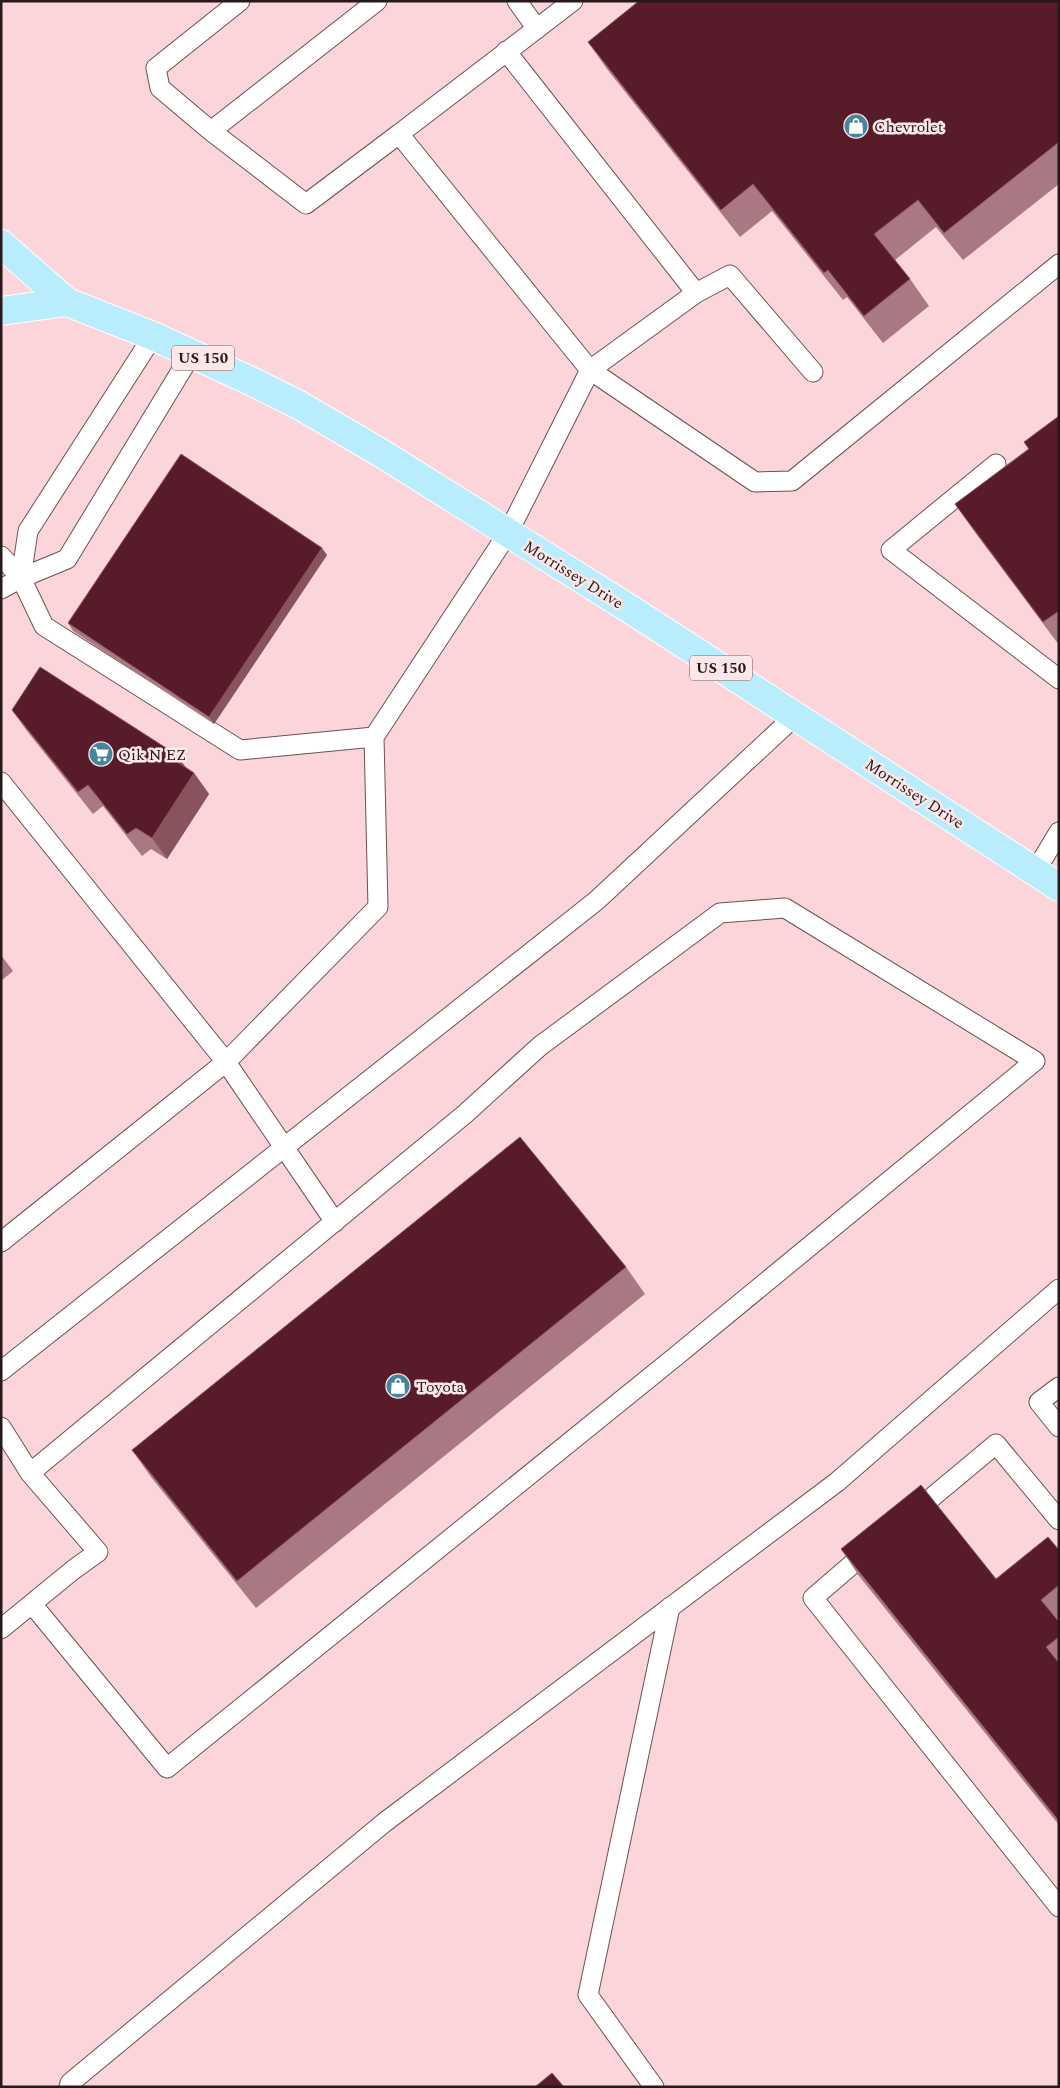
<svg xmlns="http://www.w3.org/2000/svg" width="1060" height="2088" viewBox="0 0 1060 2088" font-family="Spectral,serif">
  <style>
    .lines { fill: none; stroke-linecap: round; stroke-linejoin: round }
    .lane-casing { stroke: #6f4f54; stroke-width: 21 }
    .primary-casing { stroke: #fff; stroke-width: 30 }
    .lane { stroke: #fff; stroke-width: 19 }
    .primary { stroke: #b9edfd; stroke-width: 28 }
    .wall { fill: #aa7882 }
    .shaded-wall { fill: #89535e }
    .building { fill: #581b29; stroke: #89535e }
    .labels { text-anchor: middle; stroke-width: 5; stroke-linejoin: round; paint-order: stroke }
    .shield { fill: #fee7e9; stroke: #675759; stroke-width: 1 }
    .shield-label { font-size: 15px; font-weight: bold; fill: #26191b }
    .poi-label { font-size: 16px; fill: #26191b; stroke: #fee7e9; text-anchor: start }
    .street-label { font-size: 16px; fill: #26191b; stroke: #fee7e9 }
  </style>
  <rect width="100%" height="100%" fill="#fbd5da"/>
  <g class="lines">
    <defs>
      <path id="lane" d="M240,1L156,68L160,88L211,131L306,204L399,134
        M517,1L537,29
        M506,51L696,293L590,370L755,482L792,481L1059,264
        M211,131L377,1
        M696,293L730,275L813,372
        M153,336L28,531L21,578L44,626L240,750L374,737
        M996,464L891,550L1059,679
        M1,556L21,578L1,589
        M21,578L67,559L192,353
        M1,782L226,1062L335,1222
        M1035,872L1059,832
        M1,1242L226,1062L378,907L374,737L508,533L590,370L399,134L573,1
        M1,1371L596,901L795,716
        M1059,1387L1039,1402L1059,1427
        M1,1427L30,1473L98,1552L73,1570L1,1629
        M30,1473L465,1114L540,1046L720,913L785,908L1035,1061L675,1357L167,1768L32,1604
        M912,1514L996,1444L1059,1520
        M870,1549L813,1598L1059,1907
        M69,2087L70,2083L385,1822L837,1482L1059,1289
        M654,2087L588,1995L670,1607"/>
      <path id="primary" d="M1,244L67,302L153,336L253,382L299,405L381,453L633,611L1059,887
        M1,311L67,302"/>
    </defs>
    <use href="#lane" class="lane-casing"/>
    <use href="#primary" class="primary-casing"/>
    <use href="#lane" class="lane"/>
    <use href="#primary" class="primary"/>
  </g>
  <path class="wall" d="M1059,1V184L963,260L936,227L895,260L910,279L929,306L883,343L847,297L843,300L772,211L740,237L607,69L588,42Z
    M1059,416V645L974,531L955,504L1028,449Z
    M327,555L214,724L73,631L68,623Z
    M12,710L186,767L194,773L209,794L167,859L151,849L142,856L103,806L93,814L27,731Z
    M1,955L13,971L1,981Z
    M626,1267L645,1294L256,1608L151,1477L132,1450Z
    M841,1549L996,1579L1059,1550V1825L859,1576Z"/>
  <path class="shaded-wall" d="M322,548L327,555L214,724L209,717Z
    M177,755L192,776L194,773L209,794L167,859L152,838L174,760Z"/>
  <path class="building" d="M639,1H1059V142L944,233L918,200L874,234L910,279L864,316L828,270L824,273L753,184L721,210L588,42Z
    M1059,416V611L1043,622L955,504L1029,449L1024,442Z
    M181,454L322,548L209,717L68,623Z
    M40,667L177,755L174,760L194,773L152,838L136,828L127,834L88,785L78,792L12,710Z
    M520,1137L626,1267L237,1581L132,1450Z
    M921,1485L996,1579L1048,1537L1059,1550V1585L1041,1600L1059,1622V1637L1046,1647L1059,1663V1821L841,1549Z
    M552,2073L564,2087H535Z"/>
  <defs>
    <symbol id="shop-disc" viewBox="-11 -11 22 22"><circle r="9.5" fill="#47869a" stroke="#fee7e9"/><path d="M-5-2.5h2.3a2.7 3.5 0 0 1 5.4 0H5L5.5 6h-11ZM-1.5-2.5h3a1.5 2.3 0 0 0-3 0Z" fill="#fff"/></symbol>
    <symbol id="supermarket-disc" viewBox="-11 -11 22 22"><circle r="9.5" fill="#47869a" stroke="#fee7e9"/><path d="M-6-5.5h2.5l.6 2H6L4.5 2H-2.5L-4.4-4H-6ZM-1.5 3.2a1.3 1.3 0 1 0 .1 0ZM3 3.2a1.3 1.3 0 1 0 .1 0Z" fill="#fff"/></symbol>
  </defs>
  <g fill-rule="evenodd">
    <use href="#shop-disc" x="842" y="112" width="28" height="28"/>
    <use href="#supermarket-disc" x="87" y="740" width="28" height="28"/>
    <use href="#shop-disc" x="384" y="1372" width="28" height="28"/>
  </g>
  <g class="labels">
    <g class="shield">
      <rect x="172" y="345.5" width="62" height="25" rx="4"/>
      <rect x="690" y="655.5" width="62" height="25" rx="4"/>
    </g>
    <g class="shield-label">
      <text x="203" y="363">US 150</text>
      <text x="721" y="673">US 150</text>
    </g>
    <g class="poi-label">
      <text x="874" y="132">Chevrolet</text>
      <text x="118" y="760">Qik N EZ</text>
      <text x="416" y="1392">Toyota</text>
    </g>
    <g class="street-label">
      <text transform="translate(574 574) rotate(32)" y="6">Morrissey Drive</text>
      <text transform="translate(915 793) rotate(33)" y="6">Morrissey Drive</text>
    </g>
  </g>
  <rect width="1060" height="2088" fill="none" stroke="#26191b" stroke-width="5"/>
</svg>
